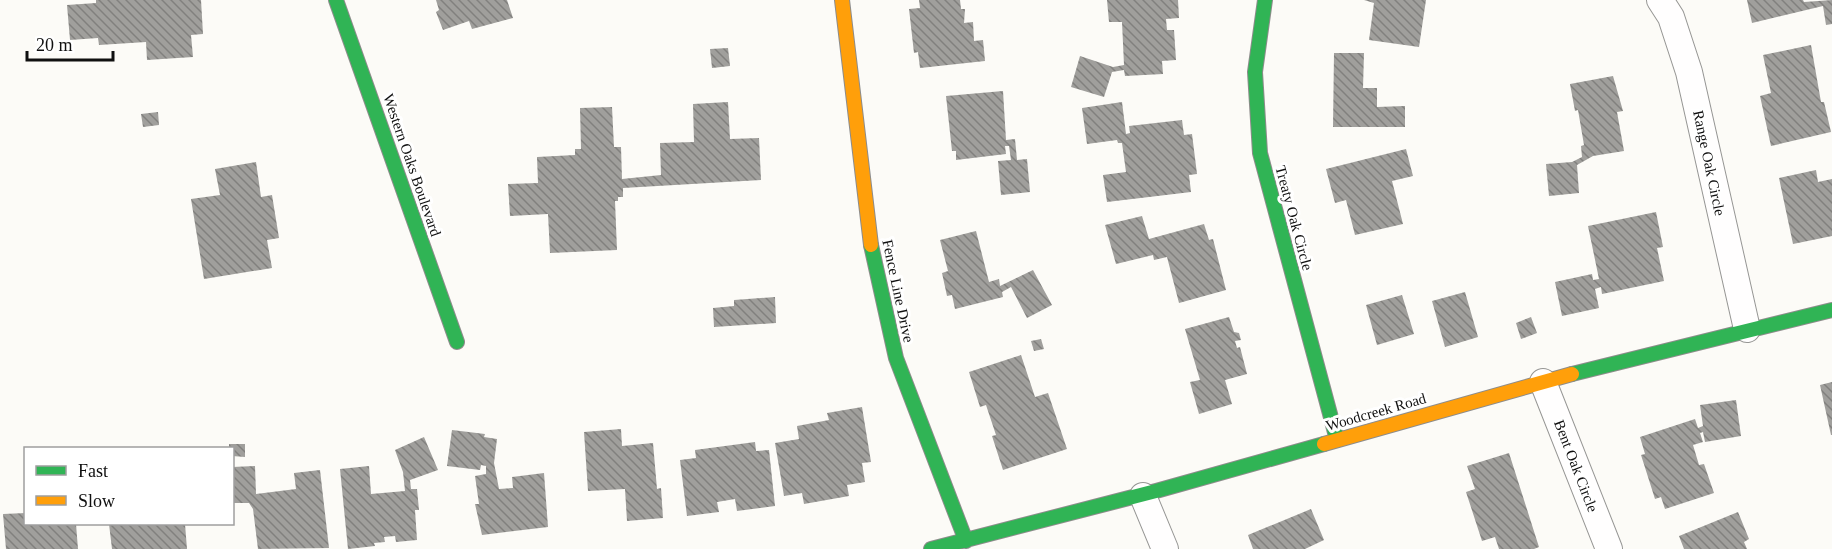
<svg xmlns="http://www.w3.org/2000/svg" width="1832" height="549" viewBox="0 0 1832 549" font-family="Georgia,serif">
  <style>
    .building { fill: url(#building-back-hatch) }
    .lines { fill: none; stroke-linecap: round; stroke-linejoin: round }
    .street-casing { stroke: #969694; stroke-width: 28 }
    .fast-casing { stroke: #8d8c8b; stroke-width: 16 }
    .slow-casing { stroke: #8d8c8b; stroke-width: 16 }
    .street { stroke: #fffefe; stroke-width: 26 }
    .fast { stroke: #30b455; stroke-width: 14 }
    .slow { stroke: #ff9f0a; stroke-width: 14 }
    .labels { text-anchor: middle; stroke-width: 6; stroke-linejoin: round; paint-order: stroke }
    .street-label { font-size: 15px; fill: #101010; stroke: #fff }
  </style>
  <defs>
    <pattern id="building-back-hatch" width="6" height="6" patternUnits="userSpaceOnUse" patternTransform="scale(1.5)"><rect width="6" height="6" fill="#a09f9c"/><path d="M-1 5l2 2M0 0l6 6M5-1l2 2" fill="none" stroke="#81807e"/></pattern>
  </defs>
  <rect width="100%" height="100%" fill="#fcfbf7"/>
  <path class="building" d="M96,0H201L203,34L191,35L193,57L147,60L146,42L99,45L98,38L70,40L67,5L96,3Z
    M436,0H507L513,18L472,29L469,21L443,30L436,12L439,10Z
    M919,0H960L961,9H965L964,23L973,22L974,41L983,40L985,61L920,68L918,52L914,53L909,9L920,8Z
    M1107,0H1178L1179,18L1166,19L1167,30H1174L1176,60L1162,61L1163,74L1125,76L1124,70L1112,72L1104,97L1071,87L1080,56L1113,67L1124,65L1122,22H1109Z
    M1364,0H1426L1419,47L1369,40L1374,3Z
    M1747,0H1803L1804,2L1832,0V24L1826,25L1823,6L1752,23Z
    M1811,45L1821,102H1824L1831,132L1771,146L1760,96L1771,93L1763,55Z
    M728,48L730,66L712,68L710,49Z
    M1334,53H1364L1363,88H1377V107L1405,106V127H1333Z
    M1613,76L1623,111L1617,112L1624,151L1593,156L1577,165L1579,193L1549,196L1546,164L1572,162L1582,157L1581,146L1584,145L1578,110L1575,111L1570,84Z
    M1003,91L1006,140L1015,139L1017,160L1027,159L1030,192L1001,195L998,161L1011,160L1009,146H1005L1006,154L956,160V151H952L946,96Z
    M728,102L730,139L759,138L761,180L623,188V197H618V201H615L617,250L550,253L548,214L510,216L508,184L538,183L537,157L575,155V149H581L580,108L612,107L614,147H621L622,179L661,175L660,143L694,142L693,104Z
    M1122,102L1126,134L1130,133L1129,126L1182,120L1184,135L1192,134L1197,174L1189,175L1191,192L1107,202L1103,175L1126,172L1122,143H1118L1117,140L1087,144L1082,108Z
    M158,112L159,125L143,127L141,114Z
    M1406,149L1413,176L1392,181L1403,224L1355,235L1346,200L1335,203L1326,169Z
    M256,162L261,197L272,195L279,238L267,240L272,268L204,279L191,199L220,195L215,169Z
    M1816,170L1818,182L1832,179V236L1793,244L1779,178Z
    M1656,212L1663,247L1657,248L1664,281L1602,294L1601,287L1595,289L1599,308L1562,316L1555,282L1592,274L1593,280L1599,279L1588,226Z
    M1142,216L1149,239L1204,224L1209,240L1213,239L1226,290L1179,303L1167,257L1154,260L1153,255L1116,264L1105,225Z
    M976,231L989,282L999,279L1000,286L1033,270L1052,305L1027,318L1011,287L1002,292L1003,297L955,309L952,295L947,296L942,273L948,271L940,240Z
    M1465,292L1478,337L1445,347L1432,301Z
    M1402,295L1414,334L1377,345L1366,305Z
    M775,297L776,323L714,327L713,308L734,306V300Z
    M1229,317L1234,332L1239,333L1241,340L1235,341L1237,348L1240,347L1247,374L1225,380L1232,404L1199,414L1190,382L1200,380L1185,329Z
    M1531,317L1537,333L1521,339L1516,323Z
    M1041,339L1044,349L1034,351L1031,341Z
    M1021,355L1035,397L1048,393L1067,449L1003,470L992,436L996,435L986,405L980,407L969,372Z
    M1832,382V435H1831L1820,385Z
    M1736,400L1741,436L1705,442L1703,432L1700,433L1703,442L1693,445L1699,465L1704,464L1714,493L1665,509L1661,497L1655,499L1641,455L1645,454L1640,437L1695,419L1698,428L1703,426L1700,405Z
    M862,407L871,462L862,463L865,482L847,485L849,496L804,504L802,493L784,496L775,443L799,439L797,426L829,420L827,413Z
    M621,429L622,446L653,443L657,489L661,488L663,518L627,521L625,489L588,491L584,432Z
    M452,430L485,434L484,437L497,439L494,463L499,489L513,488L512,477L544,473L548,527L482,535L475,504H479L475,476L486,474V466L481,465L480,470L447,466Z
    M424,437L438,470L410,480L411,489H417L419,510H415L417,540L396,542L395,536L384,537L385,542L374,543L375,546L348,549L340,469L369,466L371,494L405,491L403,472L395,450Z
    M755,442L756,451L769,450L775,506L737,511L735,499L717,502L719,512L687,516L680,460L696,458L695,450Z
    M229,444H245V457L232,456V448H229Z
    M1509,453L1539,547L1534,549H1499L1495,537L1482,541L1466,492L1475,489L1467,466Z
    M255,466L256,494L296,489L294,473L320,470L329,548L258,549L253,509L249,503H232V467Z
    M1311,509L1324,540L1305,549H1253L1248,535Z
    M1738,512L1749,539L1744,542L1747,549H1684L1679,536Z
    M26,513V524H76L78,549H6L3,514Z
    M109,524H185L187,549H112Z"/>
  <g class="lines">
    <defs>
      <path id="street" d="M1660,0L1671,17L1689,72L1747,329
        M1543,382L1609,549
        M1143,496L1165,549"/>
      <path id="fast" d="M336,0L457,342
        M1265,0L1255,72L1260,153L1337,440
        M871,245L896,358L966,541
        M1572,374L1832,310
        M931,549L1156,491L1324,444"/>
      <path id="slow" d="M842,0L871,245
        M1324,444L1572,374"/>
    </defs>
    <use href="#street" class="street-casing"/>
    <use href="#fast" class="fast-casing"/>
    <use href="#slow" class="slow-casing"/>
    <use href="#street" class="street"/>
    <use href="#fast" class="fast"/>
    <use href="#slow" class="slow"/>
  </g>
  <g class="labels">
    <g class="street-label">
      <text transform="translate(1709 163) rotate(78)" y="5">Range Oak Circle</text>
      <text transform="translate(412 165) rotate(71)" y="5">Western Oaks Boulevard</text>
      <text transform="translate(1294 218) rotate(75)" y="5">Treaty Oak Circle</text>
      <text transform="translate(898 291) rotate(78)" y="5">Fence Line Drive</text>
      <text transform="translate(1376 412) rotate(-16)" y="5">Woodcreek Road</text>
      <text transform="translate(1576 466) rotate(69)" y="5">Bent Oak Circle</text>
    </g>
  </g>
  <rect x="24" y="447" width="210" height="78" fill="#ffffff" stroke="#9f9f9f" stroke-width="1.5"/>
  <rect x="36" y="466" width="30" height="9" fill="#30b455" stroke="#9f9f9f" stroke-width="1.5"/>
  <text x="78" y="477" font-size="18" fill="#101010">Fast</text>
  <rect x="36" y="496" width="30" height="9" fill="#ff9f0a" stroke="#9f9f9f" stroke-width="1.5"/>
  <text x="78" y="507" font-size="18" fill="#101010">Slow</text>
  <path d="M27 51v9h86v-9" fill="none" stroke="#101010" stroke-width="3"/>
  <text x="36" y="51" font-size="18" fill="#101010" stroke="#ffffff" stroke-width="4.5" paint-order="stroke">20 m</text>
</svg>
